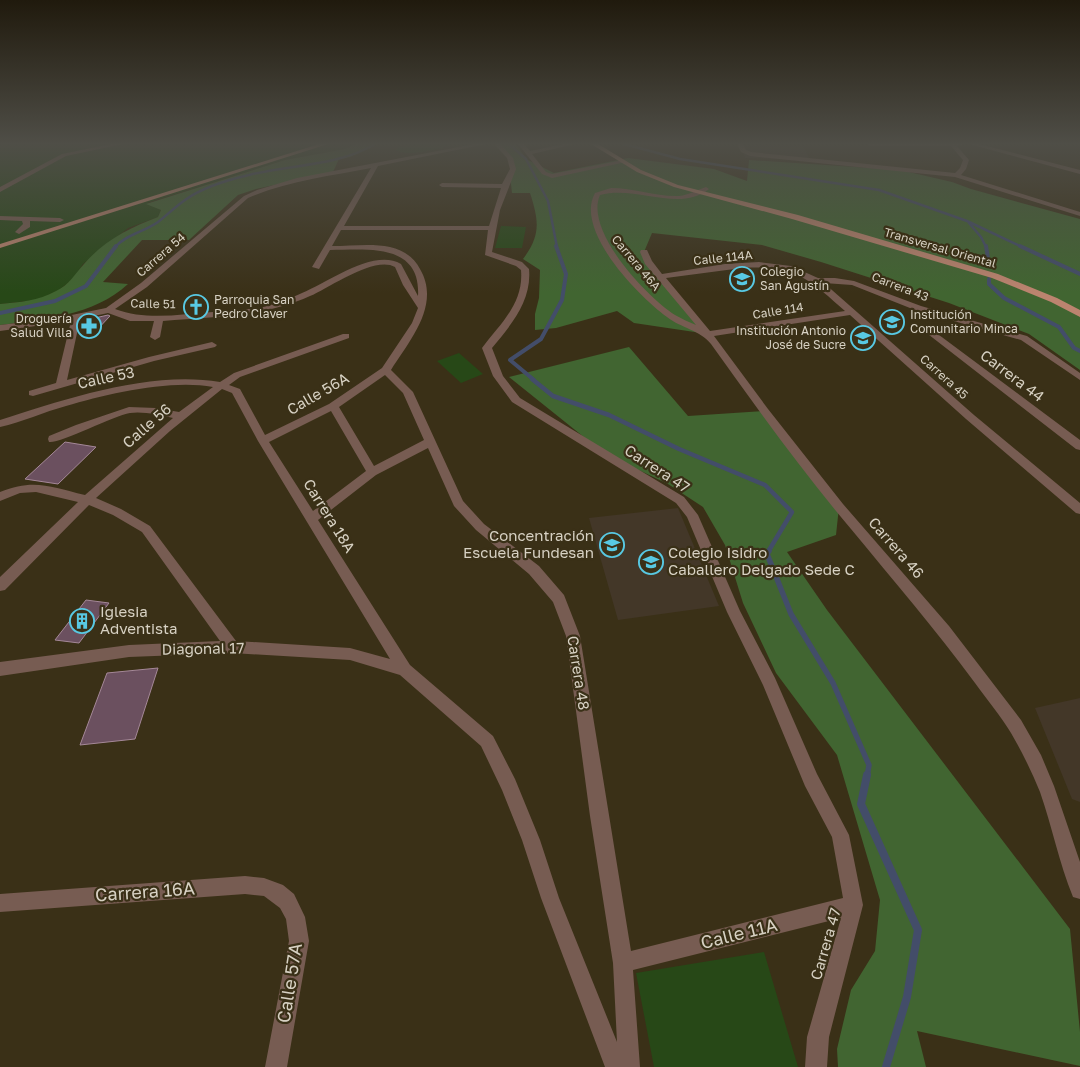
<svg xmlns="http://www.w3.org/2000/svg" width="1080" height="1067" viewBox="0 0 1080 1067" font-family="'Golos Text',sans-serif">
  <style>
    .education { fill: #433728 }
    .green { fill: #274817 }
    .forest { fill: #416531 }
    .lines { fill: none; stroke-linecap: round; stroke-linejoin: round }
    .stream-far4 { stroke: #434d69; stroke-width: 2.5 }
    .stream-far3 { stroke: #434d69; stroke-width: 4 }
    .stream-far2 { stroke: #434d69; stroke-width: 4.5 }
    .stream-far1 { stroke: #434d69; stroke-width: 5.5 }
    .stream { stroke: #434d69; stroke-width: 8 }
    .building { fill: #6b505f; stroke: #a58898 }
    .minor { fill: #775c52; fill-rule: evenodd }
    .major { fill: #bc846f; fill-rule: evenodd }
    .labels { text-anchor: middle; stroke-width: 4.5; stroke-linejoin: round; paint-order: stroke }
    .far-street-label { font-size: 12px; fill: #d7d1c3; stroke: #3a3017 }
    .far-poi-label { font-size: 12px; fill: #d7d1c3; stroke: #3a3017; text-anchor: start }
    .street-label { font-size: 15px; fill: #d7d1c3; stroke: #3a3017 }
    .poi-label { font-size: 15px; fill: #d7d1c3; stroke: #3a3017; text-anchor: start }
    .near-street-label { font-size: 18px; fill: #d7d1c3; stroke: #3a3017 }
  </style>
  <rect width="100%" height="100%" fill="#3a3017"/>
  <path class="education" d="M740,145L803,146L810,160L745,158Z
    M678,508L719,606L618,620L589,518Z
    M1080,698V802L1072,799L1035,708Z"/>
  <path class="green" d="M0,144H356L345,149L285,160L147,203L161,210L158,217L128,228L83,264L74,278L59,290L37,300L0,304Z
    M412,144H450V145C440,150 405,157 395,150L399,147Z
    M501,226L526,227L522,248H495Z
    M459,353L483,374L461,383L437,361Z
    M764,952L798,1067H654L636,973Z"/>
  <path class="forest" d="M356,144H375L350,157L339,159L333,172L256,189L238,195L189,240H142L103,282L128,284C93,316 45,319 0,325V304C20,302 38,301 56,291C69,285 75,274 84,264C105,240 129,228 158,217L161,210L146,204L285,160L345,149Z
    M497,144H516L526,159L554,173L628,158L714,169L747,181L749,160L900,170L952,182L971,189L1080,219V370L1029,334L949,303L821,262L762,245L652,233L644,252L708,334L634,323L617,311L556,328L535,330V314L539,298L540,270L523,259C541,235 539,221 530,193H512L510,175L513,169L510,159Z
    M629,347L688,416L764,411L839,507L836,535L787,552L827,610L1070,929L1080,1032V1066L917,1031L926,1067H838L837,1049L851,990L875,951L880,900L837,755L776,673L743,603L725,545L703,507L668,484L605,454L509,377Z"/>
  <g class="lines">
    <path class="stream-far4" d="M509,144L526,159L548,201L557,247
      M624,144L680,159L879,190L967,221L1022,247
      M969,223L981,237L986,247
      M115,247C127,234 144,232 158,222C167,215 175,207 185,200C203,187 227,180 249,175C291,164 336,167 375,144"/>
    <path class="stream-far3" d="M986,246L989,264
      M1020,246L1080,274
      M989,279V284L1004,298L1059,327L1074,348L1080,351
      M0,313L55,301L86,286L116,246
      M534,380L510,360L541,339L562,300L566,274L556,246"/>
    <path class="stream-far2" d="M532,379L553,396L609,415L679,449L765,485L792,512L768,552"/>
    <path class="stream-far1" d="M769,551L767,554L791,614L833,683L869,765L867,777"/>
    <path class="stream" d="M867,775L861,804L918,930L907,997L886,1067"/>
  </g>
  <path class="building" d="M108,315L110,316L94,333L79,332L82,321Z
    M65,442L96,447L58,484L25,479Z
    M86,600L109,603L79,643L55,640Z
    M158,668L135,739L80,745L107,673Z"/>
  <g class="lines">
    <path class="minor" d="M111,144H123L66,156L0,192V187L62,154Z
      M474,144H486L378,166L344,226H489L501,188L442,187L439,185L442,183L502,184L510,169L507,158L494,144H500L513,158L516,169L500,210L492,252L522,262L529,269C532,301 511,325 492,348L503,376L520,398L684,497L698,515L740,611L775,678L817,774L849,835L863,905L829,1037L827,1067H805L807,1037L841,918L633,970L640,1067H605L541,898L522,840L502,790L481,746L400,675L350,660L232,653L129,657L0,676V662L129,645L220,641L142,532L113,515L89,505L5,590L0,591V577L78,502L36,492L20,493L0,501V492C34,478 51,487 85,495L173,418C159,415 143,411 130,413C113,416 59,444 49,442L48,439L49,436L76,425L129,407L156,408L179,412L213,387C170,379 107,394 66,406C44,412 22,422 0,427V420C65,399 151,370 220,382L234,373L343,334H349V338L240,377L229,385L240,389L265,435L329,404L382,368L412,323L418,308L403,285L395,267C375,255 329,288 310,296C264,317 212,317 163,321L160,337L155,340L150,337L154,321H130L108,313L80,319L67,380L149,357L212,342L217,345L215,347L154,361L33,396L29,395V391L56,383L71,321L0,331V325L57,318L106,308L141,283L244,196L257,190L297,178ZM371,168L312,267L319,269L330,250C366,250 421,242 418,296L401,264C373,248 328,283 302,293C289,299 273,305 259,308C244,310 228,310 213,312C181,314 147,321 115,309L147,287L248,198C287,181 330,176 371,168ZM341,230H488L485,255L516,266L521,270C524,303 501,323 482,348L493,376L512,402L676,503L687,517L727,612L763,685L805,786L832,837L843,898L631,951L580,636L564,595L539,566L484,524L463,501L413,392L391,370C410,340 441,305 420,269C414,257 403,250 390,247C372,243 351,246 332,246ZM385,375L403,393L424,440L374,466L339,407ZM222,389L232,393L258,441L390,659L350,648L236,641L150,526L121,509L96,498L170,431ZM331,411L366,471L313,511L269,442ZM428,448L454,506L476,530L529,574L553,602L566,636L590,816L613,963L617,1042L559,898L540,840L515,779L493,736L410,665L318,520L376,475Z
      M518,144H524L530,151L563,144H575L532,154L546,172L552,174L623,160L626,162L552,178L542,174Z
      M737,144H743L746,150L751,152L955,173L960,168L963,160L951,146H869L866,144H965L957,146L969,160L966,169L961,175L1080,212V216L955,177L750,156L741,152Z
      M969,144H979L1080,170V174Z
      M611,188C634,188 657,197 679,196C689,195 697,190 706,187L709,189C679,213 637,185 600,195C584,231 647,297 675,315C682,319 689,322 696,325L645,264L640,252L641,250H647L652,261L662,274L725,264L759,262L791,266L818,278H835L854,281L921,306L1027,336L1080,373V380L1021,340L915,310L852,285L824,283L974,415L1080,503V514L1076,513L966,419L850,315L714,336L768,409L843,504L949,626L1021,720L1041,755L1054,786L1080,862V899L1073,897C1059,863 1052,826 1040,792C1032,772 1022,752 1011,733C1001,716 987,700 975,683C936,630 893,580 851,529C801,470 756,407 711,344C700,330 681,328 667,317C638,296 574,230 595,193ZM742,268C795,265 807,277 845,311L710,331L666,278Z
      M0,216L60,218L64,220L60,222L30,221V227L19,234L15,232L23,224L22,221L0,220Z
      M927,326L1080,440V450L1076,449L924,331L922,329Z
      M245,876L264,878L283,885L294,894L305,917L309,941L287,1067H265L289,941L286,919L280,908L264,896L245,894L0,912V894Z"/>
    <path class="major" d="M319,144H328L0,248V244Z
      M591,144H598L641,170L678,185L798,215L998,274L1057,298L1080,310V317L1051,302L992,278L792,219L674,187L637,172Z"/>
  </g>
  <linearGradient id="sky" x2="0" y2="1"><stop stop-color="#201a0d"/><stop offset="0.49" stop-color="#4f4e47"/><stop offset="1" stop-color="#4f4e47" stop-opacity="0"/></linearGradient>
  <rect width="1080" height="293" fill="url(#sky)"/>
  <defs>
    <symbol id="school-ring" viewBox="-11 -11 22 22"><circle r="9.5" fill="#3a3017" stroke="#58c9e3" stroke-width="1.5"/><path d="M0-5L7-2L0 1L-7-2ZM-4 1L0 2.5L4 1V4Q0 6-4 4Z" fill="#58c9e3"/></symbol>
    <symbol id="church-ring" viewBox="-11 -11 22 22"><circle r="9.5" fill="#3a3017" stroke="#58c9e3" stroke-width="1.5"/><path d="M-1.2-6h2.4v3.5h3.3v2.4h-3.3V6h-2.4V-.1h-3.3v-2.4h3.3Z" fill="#58c9e3"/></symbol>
    <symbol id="pharmacy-ring" viewBox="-11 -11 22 22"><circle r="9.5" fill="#3a3017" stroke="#58c9e3" stroke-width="1.5"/><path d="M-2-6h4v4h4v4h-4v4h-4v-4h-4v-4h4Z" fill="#58c9e3"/></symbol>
    <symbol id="building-ring" viewBox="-11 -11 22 22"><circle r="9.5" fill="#3a3017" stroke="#58c9e3" stroke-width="1.5"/><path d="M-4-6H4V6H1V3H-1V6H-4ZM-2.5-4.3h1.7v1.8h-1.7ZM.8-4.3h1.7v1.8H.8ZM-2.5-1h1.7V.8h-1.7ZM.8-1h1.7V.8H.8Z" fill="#58c9e3"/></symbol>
  </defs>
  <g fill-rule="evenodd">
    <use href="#school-ring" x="728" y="265" width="28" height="28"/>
    <use href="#church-ring" x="182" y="293" width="28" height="28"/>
    <use href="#school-ring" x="878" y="308" width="28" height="28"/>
    <use href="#pharmacy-ring" x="75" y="312" width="28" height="28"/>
    <use href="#school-ring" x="849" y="324" width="28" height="28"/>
    <use href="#school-ring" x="598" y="531" width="28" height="28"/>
    <use href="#school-ring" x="637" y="548" width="28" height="28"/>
    <use href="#building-ring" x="68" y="607" width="28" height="28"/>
  </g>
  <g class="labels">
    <g class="far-street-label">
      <text transform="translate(940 248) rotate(16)" y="4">Transversal Oriental</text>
      <text transform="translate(161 255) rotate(-41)" y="4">Carrera 54</text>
      <text transform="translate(723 258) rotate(-6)" y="4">Calle 114A</text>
      <text transform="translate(636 263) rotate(50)" y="4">Carrera 46A</text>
      <text transform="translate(900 287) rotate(21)" y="4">Carrera 43</text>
      <text transform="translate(153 304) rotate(1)" y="4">Calle 51</text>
      <text transform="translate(778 311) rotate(-9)" y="4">Calle 114</text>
      <text transform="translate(944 377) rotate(42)" y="4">Carrera 45</text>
    </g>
    <g class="far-poi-label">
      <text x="760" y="276">Colegio<tspan x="760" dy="14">San Agustín</tspan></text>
      <text x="214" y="304">Parroquia San<tspan x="214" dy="14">Pedro Claver</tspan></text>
      <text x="910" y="319">Institución<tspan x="910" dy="14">Comunitario Minca</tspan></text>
      <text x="72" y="323" text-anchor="end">Droguería<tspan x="72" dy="14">Salud Villa</tspan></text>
      <text x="846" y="335" text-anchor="end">Institución Antonio<tspan x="846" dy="14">José de Sucre</tspan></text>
    </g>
    <g class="street-label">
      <text transform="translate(1012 376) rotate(37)" y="5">Carrera 44</text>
      <text transform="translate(106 378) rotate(-12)" y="5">Calle 53</text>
      <text transform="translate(318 394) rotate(-30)" y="5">Calle 56A</text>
      <text transform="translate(147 426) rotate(-41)" y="5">Calle 56</text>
      <text transform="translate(657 469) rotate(33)" y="5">Carrera 47</text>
      <text transform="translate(329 516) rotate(58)" y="5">Carrera 18A</text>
      <text transform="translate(896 548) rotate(49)" y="5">Carrera 46</text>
      <text transform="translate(203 649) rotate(-1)" y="5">Diagonal 17</text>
      <text transform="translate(578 673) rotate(81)" y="5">Carrera 48</text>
      <text transform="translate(826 944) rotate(-74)" y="5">Carrera 47</text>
    </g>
    <g class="poi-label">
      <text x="594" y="541" text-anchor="end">Concentración<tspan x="594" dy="17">Escuela Fundesan</tspan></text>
      <text x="668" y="558">Colegio Isidro<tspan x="668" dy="17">Caballero Delgado Sede C</tspan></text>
      <text x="100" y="617">Iglesia<tspan x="100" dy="17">Adventista</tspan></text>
    </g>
    <g class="near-street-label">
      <text transform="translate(145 892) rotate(-4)" y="6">Carrera 16A</text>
      <text transform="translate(739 934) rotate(-14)" y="6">Calle 11A</text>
      <text transform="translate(290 983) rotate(-81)" y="6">Calle 57A</text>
    </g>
  </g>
</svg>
